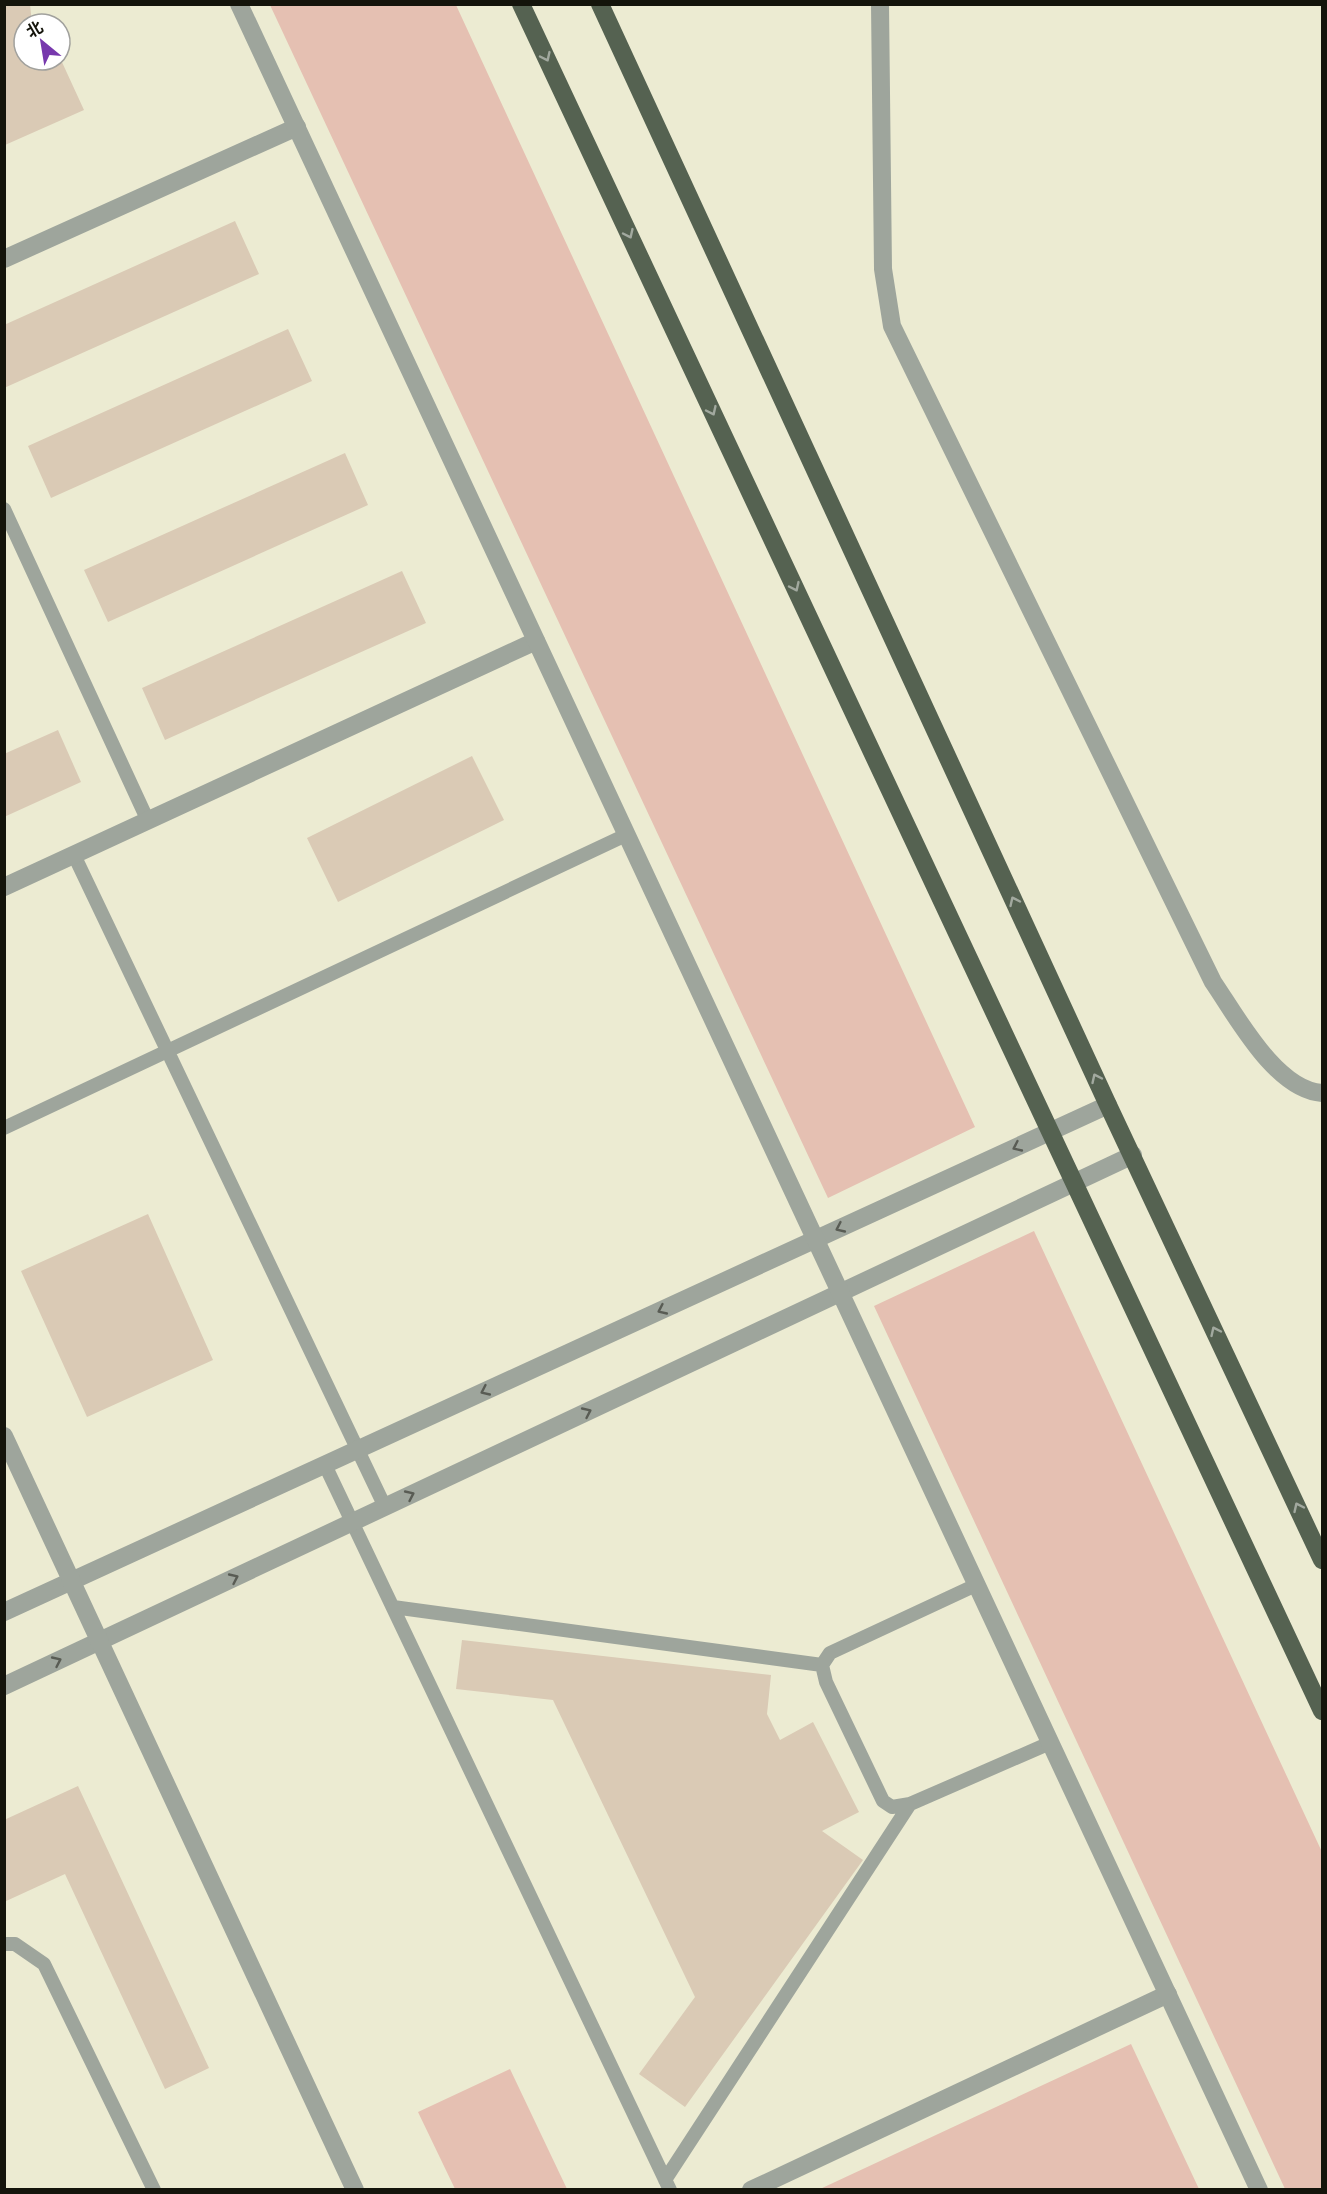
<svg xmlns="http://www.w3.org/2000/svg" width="1327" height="2194" viewBox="0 0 1327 2194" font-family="Bitter,'Noto Sans SC',serif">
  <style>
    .green { fill: #e5c0b2 }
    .building { fill: #dacab5 }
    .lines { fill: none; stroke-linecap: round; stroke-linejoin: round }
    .service { stroke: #9ea59c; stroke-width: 14 }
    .minor { stroke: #9ea59c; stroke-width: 18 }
    .tertiary { stroke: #9ea59c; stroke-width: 18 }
    .trunk { stroke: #556251; stroke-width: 18 }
    .oneway { stroke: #a2a99f }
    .oneway2 { stroke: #595c54 }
  </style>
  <rect width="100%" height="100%" fill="#ecebd2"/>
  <path class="green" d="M270,5H456L975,1127L828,1198Z
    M1034,1231L1322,1852V2189H1285L874,1306Z
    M1131,2044L1199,2189H820Z
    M510,2069L567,2189H455L418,2112Z"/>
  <path class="building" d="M5,4H30L32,24H24V60H61L84,110L5,145Z
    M235,221L259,274L4,388V325Z
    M288,329L312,381L51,498L28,446Z
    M345,453L368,505L108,622L84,570Z
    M402,571L426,623L165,740L142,688Z
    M58,730L81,782L4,817V754Z
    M472,756L504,820L338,902L307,838Z
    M148,1214L213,1360L87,1417L21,1271Z
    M462,1640L771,1675L767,1714L780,1740L813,1722L859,1812L822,1831L863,1860L685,2107L639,2074L695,1997L553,1700L456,1689Z
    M78,1786L209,2068L165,2089L65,1874L4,1902V1820Z"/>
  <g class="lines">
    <path class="service" d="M4,509L148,821
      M74,855L385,1507
      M4,1128L626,835
      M325,1465L670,2190
      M976,1585L830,1653L822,1665L826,1682L883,1801L892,1807L910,1804L1050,1743
      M393,1607L822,1665
      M4,1944H15L44,1964L154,2190
      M665,2180L910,1804"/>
    <path class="minor" d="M880,4L883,269L892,326L1213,982C1237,1017 1276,1090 1322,1093
      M4,259L297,127
      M4,887L536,641
      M4,1612L1108,1105
      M4,1686L1133,1155
      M751,2190L1168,1994"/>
    <path class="tertiary" d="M239,4L1259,2190
      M4,1436L355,2190"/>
    <path class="trunk" d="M521,4L1322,1711
      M600,4L1108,1105L1322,1560"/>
  </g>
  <defs><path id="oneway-chevron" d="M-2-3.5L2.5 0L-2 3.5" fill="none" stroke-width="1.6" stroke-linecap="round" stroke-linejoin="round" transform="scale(1.5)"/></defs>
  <g class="oneway">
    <use href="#oneway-chevron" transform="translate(546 57) rotate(65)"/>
    <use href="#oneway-chevron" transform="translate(629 234) rotate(65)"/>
    <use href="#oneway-chevron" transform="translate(712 411) rotate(65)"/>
    <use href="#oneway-chevron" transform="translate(795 587) rotate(65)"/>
    <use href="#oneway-chevron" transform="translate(1014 901) rotate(-115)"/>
    <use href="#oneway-chevron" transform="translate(1096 1078) rotate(-115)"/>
    <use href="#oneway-chevron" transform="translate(1215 1331) rotate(-115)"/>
    <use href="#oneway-chevron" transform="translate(1298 1507) rotate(-115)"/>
  </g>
  <g class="oneway2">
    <use href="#oneway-chevron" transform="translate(1017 1147) rotate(155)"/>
    <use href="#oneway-chevron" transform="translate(840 1228) rotate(155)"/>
    <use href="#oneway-chevron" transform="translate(662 1310) rotate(155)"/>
    <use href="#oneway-chevron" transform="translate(485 1391) rotate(155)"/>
    <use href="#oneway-chevron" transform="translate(587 1412) rotate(-25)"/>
    <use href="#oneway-chevron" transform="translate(410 1495) rotate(-25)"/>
    <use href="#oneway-chevron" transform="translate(234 1578) rotate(-25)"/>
    <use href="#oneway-chevron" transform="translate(57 1661) rotate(-25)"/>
  </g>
  <rect width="1327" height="2194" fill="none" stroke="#14140b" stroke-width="12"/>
  <g transform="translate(42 42) rotate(330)"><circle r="28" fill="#ffffff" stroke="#a1a19d" stroke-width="1.5"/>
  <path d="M0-4.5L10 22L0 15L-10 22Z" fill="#7738ad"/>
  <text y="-9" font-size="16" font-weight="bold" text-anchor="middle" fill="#14140b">北</text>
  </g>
</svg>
